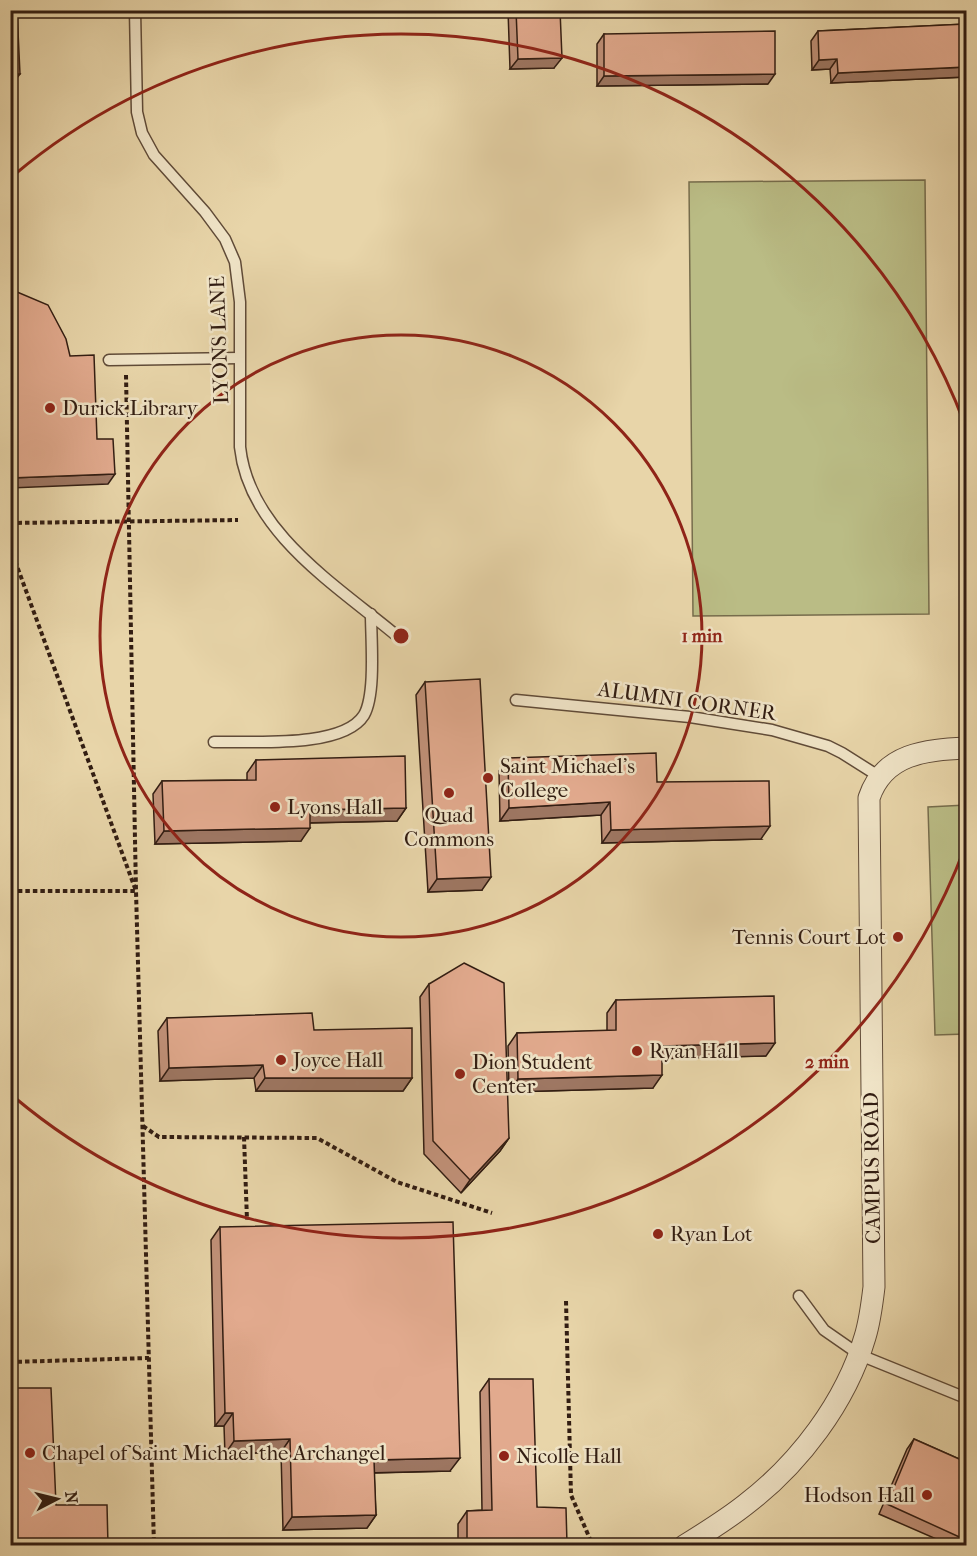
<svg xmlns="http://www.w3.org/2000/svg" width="977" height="1556" viewBox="0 0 977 1556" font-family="'IM FELL French Canon',serif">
<rect width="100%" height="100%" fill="#e8d5a9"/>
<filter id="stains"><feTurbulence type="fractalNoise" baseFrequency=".00333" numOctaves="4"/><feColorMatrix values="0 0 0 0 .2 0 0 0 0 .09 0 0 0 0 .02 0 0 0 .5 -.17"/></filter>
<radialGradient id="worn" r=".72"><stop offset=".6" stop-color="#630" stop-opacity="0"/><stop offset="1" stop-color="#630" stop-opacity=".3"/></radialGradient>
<g fill="#babc85" stroke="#766c4c" stroke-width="1.5">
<polygon points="925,180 929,614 693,616 689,182"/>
<polygon points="966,805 966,1034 935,1035 928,807"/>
</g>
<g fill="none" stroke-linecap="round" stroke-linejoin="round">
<defs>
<g id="service">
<path d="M135,10L137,112L142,133L154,155L205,212L225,239L235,262L240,302V447C249,532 336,585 397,636"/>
<polyline points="109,360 239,358"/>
<polyline points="516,700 690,717 772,730 828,746 842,753 880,777"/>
<path d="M214,742C251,741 343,749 364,715C376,694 371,639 371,614"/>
<polyline points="799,1296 824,1330 860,1355 966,1398"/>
</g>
<path id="minor" d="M684,1546C705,1533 726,1520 745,1505C799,1464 846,1402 865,1337C870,1321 872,1304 874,1287L869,798C884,753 926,750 966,748"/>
</defs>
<use href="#service" stroke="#604b38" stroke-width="13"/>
<use href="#minor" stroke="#604b38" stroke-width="23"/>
<g stroke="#321d12" stroke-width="4" stroke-dasharray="4.5 3" stroke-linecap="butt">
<polyline points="126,375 136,891 154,1546"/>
<polyline points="10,523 238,520"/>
<polyline points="10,547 136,891 10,891"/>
<polyline points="143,1126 159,1137 317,1138 397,1182 492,1213"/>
<polyline points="244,1137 247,1220"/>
<polyline points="566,1301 571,1495 593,1546"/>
<polyline points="10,1362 149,1358"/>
</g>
<use href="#service" stroke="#f0e4c7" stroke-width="10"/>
<use href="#minor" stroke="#f0e4c7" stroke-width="21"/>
</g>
<g fill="#c2927a" stroke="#321d12" stroke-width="1.5">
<polygon points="508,10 560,10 554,68 510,69"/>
<polygon points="966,24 966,77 831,83 830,69 812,70 811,41 818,31"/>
<polygon points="604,34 768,84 597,86 597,44"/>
<polygon points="425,682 482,890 428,892 416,695"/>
<polygon points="508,758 657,782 761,839 602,843 601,815 500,821 499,771"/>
<polygon points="256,760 406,808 397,821 310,823 301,841 155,844 153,794 162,781 247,780 247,773"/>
<polygon points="429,984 509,1138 500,1151 461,1193 424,1154 420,997"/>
<polygon points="616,1000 766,1056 662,1058 653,1088 509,1092 508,1046 517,1033 607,1031 607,1013"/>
<polygon points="167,1018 314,1030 412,1078 403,1091 256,1091 254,1078 160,1081 158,1031"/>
<polygon points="220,1227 450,1471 374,1473 376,1515 367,1528 283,1530 281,1452 225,1454 224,1426 215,1426 211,1240"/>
<polygon points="489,1379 537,1507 566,1545 458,1545 458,1524 467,1511 482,1510 480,1392"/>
<polygon points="914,1439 966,1462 966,1542 964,1545 950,1545 879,1514 907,1449"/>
</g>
<g fill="#9e7763" stroke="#321d12" stroke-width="1.5">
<polygon points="562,58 554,68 510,69 518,59"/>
<polygon points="837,59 830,69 812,70 819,60"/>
<polygon points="966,67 966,77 831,83 838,73"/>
<polygon points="10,74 20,74 10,87"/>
<polygon points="775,74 768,84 597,86 604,76"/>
<polygon points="115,474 108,484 10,488 10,478"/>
<polygon points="610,802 601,815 500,821 509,808"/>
<polygon points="406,808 397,821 301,823 310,810"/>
<polygon points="770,826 761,839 602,843 611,830"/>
<polygon points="310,828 301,841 155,844 164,831"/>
<polygon points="491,877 482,890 428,892 437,879"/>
<polygon points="775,1043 766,1056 653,1059 662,1046"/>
<polygon points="263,1065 254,1078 160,1081 169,1068"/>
<polygon points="662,1075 653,1088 509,1092 518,1079"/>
<polygon points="265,1078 412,1078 403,1091 256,1091"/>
<polygon points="509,1138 500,1151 461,1193 470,1180"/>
<polygon points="225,1413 233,1413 224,1426 215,1426"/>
<polygon points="290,1439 281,1452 225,1454 234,1441"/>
<polygon points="460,1458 450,1471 365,1473 374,1460"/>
<polygon points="376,1515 367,1528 283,1530 292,1517"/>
<polygon points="567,1544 566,1545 484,1545"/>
</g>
<g fill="#e2aa8e" stroke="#321d12" stroke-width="1.5">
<polygon points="10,10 17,10 20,74 10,74"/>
<polygon points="516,10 560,10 562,58 518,59"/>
<polygon points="966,24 966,67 838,73 837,59 819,60 818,31"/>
<polygon points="775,31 775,74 604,76 604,34"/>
<polygon points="10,289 48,305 66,339 70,356 94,355 97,439 113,439 115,474 10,478"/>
<polygon points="480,679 491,877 437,879 425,682"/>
<polygon points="656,753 657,782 769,781 770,826 611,830 610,802 509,808 508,758"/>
<polygon points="405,756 406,808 310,810 310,828 164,831 162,781 256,780 256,760"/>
<polygon points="464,963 504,983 509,1138 470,1180 433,1141 429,984"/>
<polygon points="774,996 775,1043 662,1046 662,1075 518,1079 517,1033 616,1030 616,1000"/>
<polygon points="312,1013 314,1030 412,1028 412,1078 265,1078 263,1065 169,1068 167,1018"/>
<polygon points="453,1222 460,1458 374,1460 376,1515 292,1517 290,1439 234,1441 233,1413 225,1413 220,1227"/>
<polygon points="489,1379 533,1379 537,1507 566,1508 567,1544 467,1545 467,1511 492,1510"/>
<polygon points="10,1388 51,1388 56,1505 107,1505 108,1545 10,1545"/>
<polygon points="914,1439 966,1462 966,1540 887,1504"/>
</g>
<g fill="none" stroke="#8f2418" stroke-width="3">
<circle cx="401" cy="636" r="301"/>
<path d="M965 847A602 602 0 0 1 14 1097M14 175A602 602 0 0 1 965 425"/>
</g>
<g fill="#8f2418" stroke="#f0e4c7" stroke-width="2">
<circle cx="50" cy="408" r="6"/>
<circle cx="488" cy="778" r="6"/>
<circle cx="449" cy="793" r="6"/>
<circle cx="275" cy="807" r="6"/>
<circle cx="898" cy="937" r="6"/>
<circle cx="637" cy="1051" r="6"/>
<circle cx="281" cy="1060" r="6"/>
<circle cx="460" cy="1074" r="6"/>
<circle cx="658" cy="1234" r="6"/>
<circle cx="30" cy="1453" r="6"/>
<circle cx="504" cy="1456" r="6"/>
<circle cx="927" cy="1495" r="6"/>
</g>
<g text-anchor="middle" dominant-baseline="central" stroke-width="5" stroke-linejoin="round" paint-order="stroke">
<g font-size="21" fill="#321d12" stroke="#f0e4c7">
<text transform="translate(219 340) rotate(-92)">LYONS LANE</text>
<text transform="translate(687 701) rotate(8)">ALUMNI CORNER</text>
<text transform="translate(872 1168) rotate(-91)">CAMPUS ROAD</text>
</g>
<g font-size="21" fill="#321d12" stroke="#f0e4c7" text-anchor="start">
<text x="62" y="408">Durick Library</text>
<text x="500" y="766">Saint Michael's<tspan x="500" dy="24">College</tspan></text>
<text x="287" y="807">Lyons Hall</text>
<text x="449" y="815" text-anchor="middle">Quad<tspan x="449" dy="24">Commons</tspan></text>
<text x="886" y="937" text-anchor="end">Tennis Court Lot</text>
<text x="649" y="1051">Ryan Hall</text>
<text x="293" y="1060">Joyce Hall</text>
<text x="472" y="1062">Dion Student<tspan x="472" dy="24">Center</tspan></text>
<text x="670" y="1234">Ryan Lot</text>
<text x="42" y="1453">Chapel of Saint Michael the Archangel</text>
<text x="516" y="1456">Nicolle Hall</text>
<text x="915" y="1495" text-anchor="end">Hodson Hall</text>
</g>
</g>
<circle cx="401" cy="636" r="9" fill="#8f2418" stroke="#f0e4c7" stroke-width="3"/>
<g font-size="18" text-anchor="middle" font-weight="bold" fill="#8f2418" stroke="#f0e4c7" stroke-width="5" stroke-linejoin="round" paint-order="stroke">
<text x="702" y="642">1 min</text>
<text x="827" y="1068">2 min</text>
</g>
<rect width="977" height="1556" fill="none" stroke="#e8d5a9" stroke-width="36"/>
<rect x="12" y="12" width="953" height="1532" fill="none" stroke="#321d12" stroke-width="3"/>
<rect x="18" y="18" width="941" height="1520" fill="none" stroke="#321d12" stroke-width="1.5"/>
<g transform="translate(57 1499) rotate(83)" stroke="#f0e4c7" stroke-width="4.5" paint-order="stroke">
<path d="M0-4.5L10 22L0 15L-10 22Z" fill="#321d12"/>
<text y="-9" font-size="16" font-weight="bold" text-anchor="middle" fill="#321d12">N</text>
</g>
<rect width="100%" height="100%" filter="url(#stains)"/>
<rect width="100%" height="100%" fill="url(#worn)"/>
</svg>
